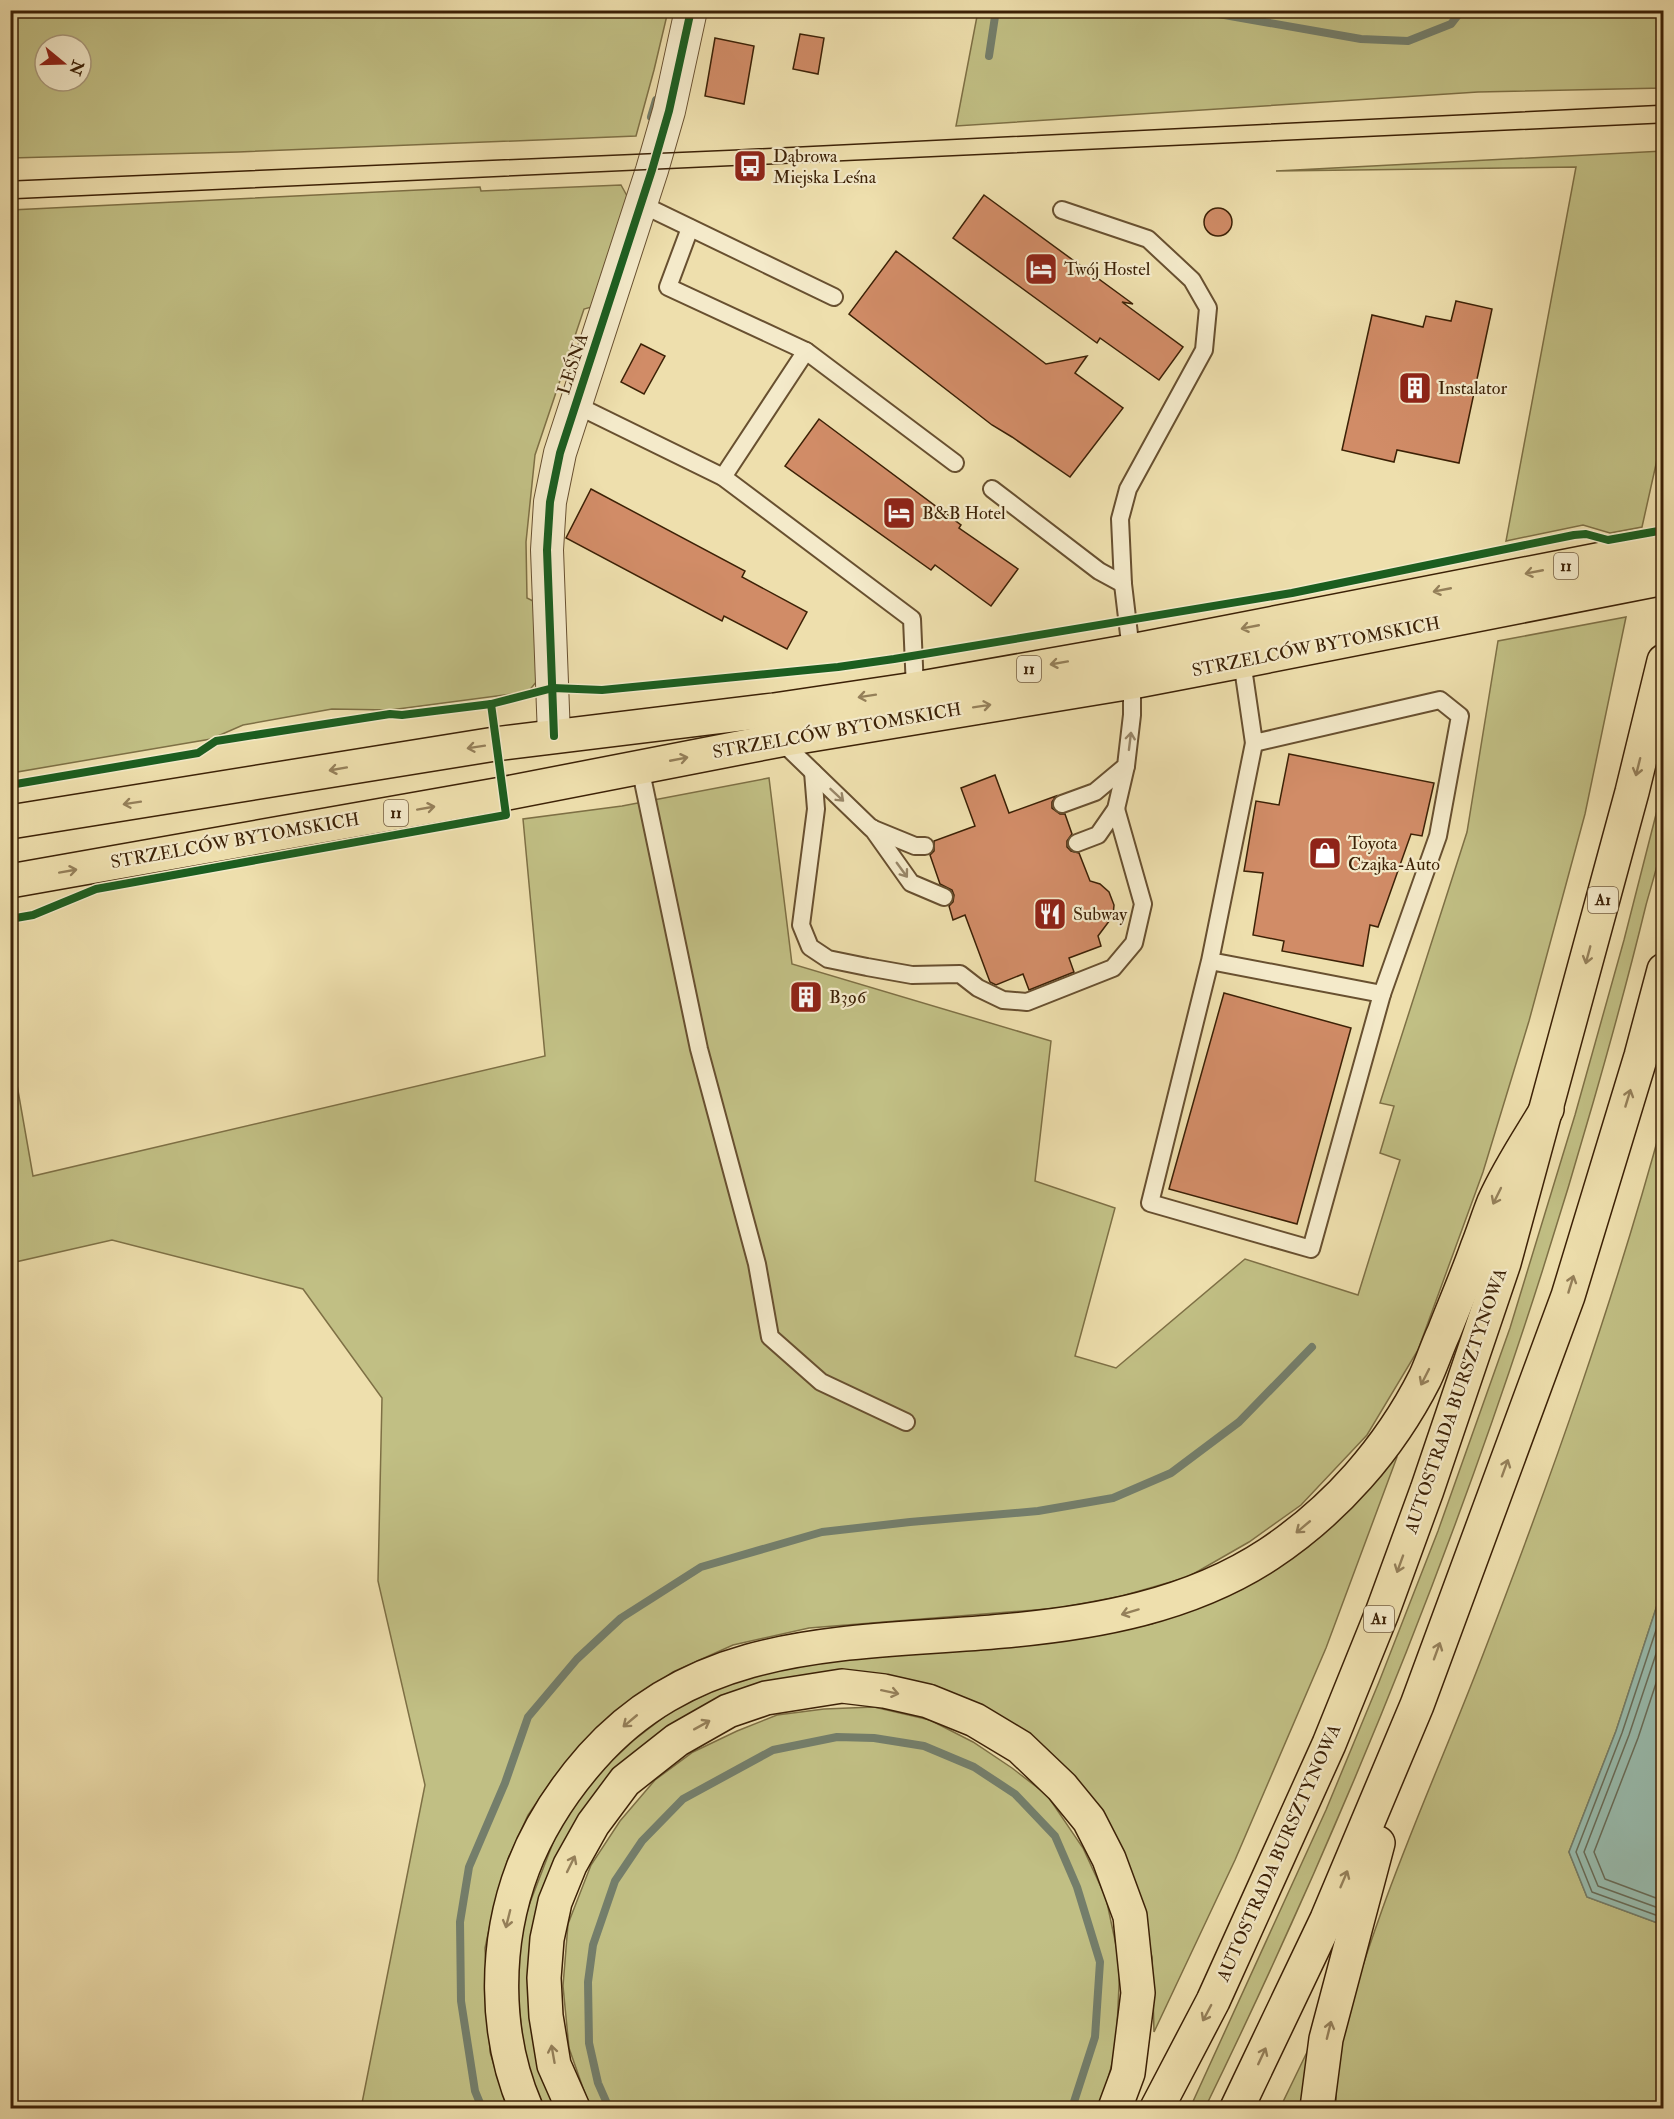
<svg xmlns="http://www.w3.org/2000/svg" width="1674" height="2119" viewBox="0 0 1674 2119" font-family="'IM FELL Double Pica',serif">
<rect width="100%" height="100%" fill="#eedfad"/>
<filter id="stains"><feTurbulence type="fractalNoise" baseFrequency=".00333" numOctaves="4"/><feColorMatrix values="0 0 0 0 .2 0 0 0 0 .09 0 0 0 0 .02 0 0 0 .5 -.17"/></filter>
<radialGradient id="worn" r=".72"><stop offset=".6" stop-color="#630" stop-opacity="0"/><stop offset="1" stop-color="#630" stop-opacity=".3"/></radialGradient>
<g fill="#c1bf84" stroke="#7e7045" stroke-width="1.5" fill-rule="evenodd">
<path d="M10,11L11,10L668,11L654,70L636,136L238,152L11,158ZM45,45H81V81H45Z"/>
<polygon points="978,11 1663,11 1663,88 1478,92 956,126"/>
<polygon points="1663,151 1663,433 1642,527 1610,533 1583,525 1506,541 1576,167 1276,171"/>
<polygon points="621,185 631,203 599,305 584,309 535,455 526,542 527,598 537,603 537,681 528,692 390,710 332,709 243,725 211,739 11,773 11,210 480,187 481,191"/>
<polygon points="1626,617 1585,814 1529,1021 1483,1172 1418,1350 1367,1435 1301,1505 1249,1542 1188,1577 1122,1596 1059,1608 809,1628 733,1645 673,1672 631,1701 596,1729 554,1777 528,1815 508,1859 493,1911 485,1948 490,2052 507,2108 361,2108 425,1785 378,1581 382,1398 303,1289 112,1240 11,1263 10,1045 33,1176 545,1056 523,819 622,806 769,778 792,964 1051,1041 1035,1181 1115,1208 1075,1356 1116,1368 1245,1259 1358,1295 1400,1160 1380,1153 1394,1106 1380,1103 1467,832 1498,641"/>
<path d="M1663,787C1664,803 1665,821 1663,837C1660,859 1652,883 1646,905C1630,971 1612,1037 1593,1103C1495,1447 1362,1786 1205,2108H1190L1326,1810L1379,1682L1438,1531L1510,1328L1575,1115L1624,940Z"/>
<path d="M1663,1120V1587L1616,1731L1569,1852L1587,1897L1663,1925V2108H1336C1336,2095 1336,2080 1338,2067C1345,2013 1364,1961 1382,1910C1413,1823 1451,1739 1484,1652C1551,1478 1614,1301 1663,1120Z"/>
<polygon points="1393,1453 1397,1457 1326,1648 1235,1860 1154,2032 1152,1957 1128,1864 1040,1746 835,1677 641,1750 534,1946 556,2108 542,2108 524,2054 517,1985 520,1943 526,1913 556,1835 570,1810 592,1779 634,1740 673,1710 723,1686 781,1668 835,1659 1059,1641 1152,1624 1222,1594"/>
<polygon points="874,1707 930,1720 973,1742 1012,1768 1047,1795 1083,1848 1106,1898 1120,1964 1116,2049 1100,2108 590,2108 569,2048 563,1986 568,1924 591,1865 620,1821 655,1780 693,1752 737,1731 777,1715 824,1709"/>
<polygon points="1309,2048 1304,2108 1280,2108"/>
</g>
<polygon fill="#99bcae" stroke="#747e6b" stroke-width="1.5" points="1663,1587 1663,1925 1587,1897 1569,1852 1616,1731"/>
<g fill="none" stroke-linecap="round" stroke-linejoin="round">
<g stroke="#6a6e5a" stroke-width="1.5">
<polyline points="1664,1606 1622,1733 1576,1852 1592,1892 1664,1918"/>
<polyline points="1664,1630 1629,1735 1584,1852 1598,1886 1664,1910"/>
<polyline points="1664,1659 1638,1738 1594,1852 1605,1879 1664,1901"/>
</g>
<g stroke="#747e6b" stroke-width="8">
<polyline points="1196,10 1361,39 1408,41 1451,24 1462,10"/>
<polyline points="989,56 996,10"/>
<polyline points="651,117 656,100"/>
<polyline points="482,2108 475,2091 461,2001 460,1922 469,1867 505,1783 528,1717 577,1659 621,1618 701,1567 822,1532 910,1522 1038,1511 1113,1498 1171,1473 1239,1422 1312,1347"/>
<polyline points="609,2108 598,2083 589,2043 588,1982 593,1945 615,1881 642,1841 683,1799 773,1750 837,1737 874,1738 924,1746 974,1767 1015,1794 1055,1836 1077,1887 1100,1962 1095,2037 1072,2108"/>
</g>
</g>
<g fill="#d18c67" stroke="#3c2106" stroke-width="1.5">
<polygon points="800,34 824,38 818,74 793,69"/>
<polygon points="715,38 754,46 744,104 705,96"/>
<polygon points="984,195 1133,304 1122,302 1183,347 1159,380 1100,338 1097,343 953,238"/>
<circle cx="1218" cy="222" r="14"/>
<polygon points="896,251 1046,364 1087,356 1075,373 1123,408 1070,477 1012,437 992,425 849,314"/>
<polygon points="1456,301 1492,309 1459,463 1397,450 1394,462 1342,450 1372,315 1423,327 1426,316 1451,321"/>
<polygon points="641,344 665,356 644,394 621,382"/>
<polygon points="819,419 961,525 959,528 1018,569 991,606 935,565 931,570 785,466"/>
<polygon points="591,489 745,571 742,577 807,612 787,649 724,616 722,621 566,538"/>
<polygon points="1289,754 1434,783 1422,836 1411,834 1378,927 1370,925 1363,966 1282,951 1284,941 1253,935 1263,873 1244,871 1256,801 1279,805"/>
<polygon points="995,775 1009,813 1056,796 1052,802 1052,808 1060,814 1065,814 1072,834 1067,841 1067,847 1071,851 1079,853 1090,881 1100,884 1109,892 1114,905 1113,916 1098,936 1101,946 1069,958 1074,972 1029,990 1023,974 996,985 990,982 965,915 953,920 949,906 953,902 954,895 952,890 940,884 930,855 934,851 934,841 975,826 961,788"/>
<polygon points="1224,993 1351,1028 1297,1224 1169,1189"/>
</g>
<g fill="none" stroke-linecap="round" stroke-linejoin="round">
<defs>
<g id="service">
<polyline points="641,204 834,297"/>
<polyline points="1062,210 1148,239 1192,280 1208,308 1204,350 1128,489 1120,519 1123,584 1131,651"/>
<polyline points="690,228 668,287 806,351"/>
<polyline points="576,405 723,477 912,619 915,689"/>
<polyline points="723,477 806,351 955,463"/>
<polyline points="992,489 1099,571 1123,584"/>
<polyline points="1242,661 1254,743 1440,700 1460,716 1438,836 1382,994"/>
<polyline points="780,740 871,828 915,846 925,846"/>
<polyline points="640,767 699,1049 757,1264 770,1337 821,1382 906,1422"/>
<polyline points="813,772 816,809 801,925 810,947 828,959 867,967 912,975 960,974 978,988 1003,1000 1027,1002 1113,968 1134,943 1143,904 1116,809"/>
<polyline points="1062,804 1095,792 1126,766 1132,715 1132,682"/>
<polyline points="872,828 911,883 944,897"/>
<polyline points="1077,843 1098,835 1116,809 1126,766"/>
<polyline points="1210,961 1150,1203 1311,1249 1382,994 1210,961 1254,743"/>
</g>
<polyline id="minor" points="554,736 547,550 550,502 560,453 652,170 669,111 691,10"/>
<g id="primary">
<polyline points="10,822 495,744 774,710 915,689 1131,651 1664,547"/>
<polyline points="10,881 502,794 780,740 1132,682 1242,661 1664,578"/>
</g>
<g id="motorway">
<path d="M526,2108C494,2034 494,1944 523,1868C539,1826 562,1791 592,1757C701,1634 853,1645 1003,1631C1095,1623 1190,1606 1269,1554C1335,1510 1389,1449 1425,1378C1432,1363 1437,1347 1444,1332C1455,1304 1467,1276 1477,1248C1483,1233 1488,1217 1494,1202C1508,1170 1529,1139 1547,1109"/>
<polyline points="573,2108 554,2065 546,2016 544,1978 547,1939 555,1902 570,1865 593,1824 625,1781 677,1740 728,1711 766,1698 842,1686 884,1691 928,1701 975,1720 1020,1747 1062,1787 1089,1820 1109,1859 1130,1916 1138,1993 1128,2073 1115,2108"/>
<polyline points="1157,2108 1213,2001 1329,1744 1382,1613 1427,1490 1504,1263 1632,792 1664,661"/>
<polyline points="1237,2108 1327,1919 1417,1705 1568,1296 1641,1056 1664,970"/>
<polyline points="1317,2108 1326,2039 1378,1843"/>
</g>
</defs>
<use href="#service" stroke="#685030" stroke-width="20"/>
<use href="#minor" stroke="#685030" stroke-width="34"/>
<use href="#primary" stroke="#3c2106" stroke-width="36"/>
<use href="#motorway" stroke="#3c2106" stroke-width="36"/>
<use href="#service" stroke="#f4eaca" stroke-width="16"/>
<use href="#minor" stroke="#f4eaca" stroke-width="32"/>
<use href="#primary" stroke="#eedfad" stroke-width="33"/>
<use href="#motorway" stroke="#eedfad" stroke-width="33"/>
<g stroke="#3c2106" stroke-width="1.5">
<polyline points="10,181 735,150 1664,105"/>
<polyline points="10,199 1664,123"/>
</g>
<defs>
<g id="cycleway">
<polyline points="554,736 547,550 550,502 560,453 652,170 669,111 691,10"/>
<polyline points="10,785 198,753 216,741 390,714 402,715 491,704 553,688 602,690 838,667 894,659 1292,593 1574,535 1586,534 1608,540 1664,530"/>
<polyline points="10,919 33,915 96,889 506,815 491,704"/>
</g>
</defs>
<use href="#cycleway" stroke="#f4eaca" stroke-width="11"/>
<use href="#cycleway" stroke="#1b5e20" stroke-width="8"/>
</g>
<defs><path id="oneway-shaft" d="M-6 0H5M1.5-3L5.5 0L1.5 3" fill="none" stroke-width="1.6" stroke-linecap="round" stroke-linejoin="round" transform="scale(1.5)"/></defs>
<g stroke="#95805a">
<use href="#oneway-shaft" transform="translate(1534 572) rotate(169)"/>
<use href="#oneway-shaft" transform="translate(1442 590) rotate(169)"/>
<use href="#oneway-shaft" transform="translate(1250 627) rotate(169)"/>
<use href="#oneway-shaft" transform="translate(1059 663) rotate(170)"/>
<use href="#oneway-shaft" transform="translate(867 696) rotate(171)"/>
<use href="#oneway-shaft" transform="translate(982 706) rotate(-9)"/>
<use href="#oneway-shaft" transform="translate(476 747) rotate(171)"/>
<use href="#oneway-shaft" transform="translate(679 759) rotate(-11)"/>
<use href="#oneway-shaft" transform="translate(1638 767) rotate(104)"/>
<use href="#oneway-shaft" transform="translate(338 769) rotate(170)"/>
<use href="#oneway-shaft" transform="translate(132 803) rotate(171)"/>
<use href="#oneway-shaft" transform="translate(426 808) rotate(-10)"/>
<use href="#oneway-shaft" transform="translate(68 871) rotate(-10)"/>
<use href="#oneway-shaft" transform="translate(1588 955) rotate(105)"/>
<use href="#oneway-shaft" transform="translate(1628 1098) rotate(-73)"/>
<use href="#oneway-shaft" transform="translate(1497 1196) rotate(116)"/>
<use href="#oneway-shaft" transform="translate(1571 1284) rotate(-73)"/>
<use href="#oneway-shaft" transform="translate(1425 1377) rotate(117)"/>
<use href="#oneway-shaft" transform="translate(1505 1468) rotate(-70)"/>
<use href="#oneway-shaft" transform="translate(1303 1527) rotate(140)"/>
<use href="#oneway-shaft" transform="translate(1400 1564) rotate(110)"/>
<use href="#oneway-shaft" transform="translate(1130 1612) rotate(163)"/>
<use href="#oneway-shaft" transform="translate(1437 1651) rotate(-70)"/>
<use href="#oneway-shaft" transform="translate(890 1692) rotate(12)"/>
<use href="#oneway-shaft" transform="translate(630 1721) rotate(140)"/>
<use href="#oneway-shaft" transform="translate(702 1725) rotate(-29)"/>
<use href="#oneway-shaft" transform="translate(571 1864) rotate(-64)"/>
<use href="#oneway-shaft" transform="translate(1344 1879) rotate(-67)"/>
<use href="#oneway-shaft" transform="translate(508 1919) rotate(104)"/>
<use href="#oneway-shaft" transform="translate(1207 2013) rotate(118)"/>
<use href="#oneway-shaft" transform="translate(1329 2030) rotate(-76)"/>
<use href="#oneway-shaft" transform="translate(553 2054) rotate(-100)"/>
<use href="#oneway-shaft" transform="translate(1262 2056) rotate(-65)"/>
</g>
<g stroke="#988668">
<use href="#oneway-shaft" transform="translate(1130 741) rotate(-83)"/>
<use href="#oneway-shaft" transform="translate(837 795) rotate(43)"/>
<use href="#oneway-shaft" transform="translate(902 870) rotate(54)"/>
</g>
<defs>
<symbol id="bus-square" viewBox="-11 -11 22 22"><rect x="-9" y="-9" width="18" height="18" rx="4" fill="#8f2418" stroke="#f4eaca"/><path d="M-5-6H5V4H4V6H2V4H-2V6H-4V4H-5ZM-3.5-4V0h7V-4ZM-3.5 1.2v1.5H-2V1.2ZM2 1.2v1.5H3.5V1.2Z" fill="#fff"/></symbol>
<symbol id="hotel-square" viewBox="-11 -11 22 22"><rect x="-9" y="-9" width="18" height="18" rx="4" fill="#8f2418" stroke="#f4eaca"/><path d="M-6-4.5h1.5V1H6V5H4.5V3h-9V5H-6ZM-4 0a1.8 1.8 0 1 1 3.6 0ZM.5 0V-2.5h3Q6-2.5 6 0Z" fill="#fff"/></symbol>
<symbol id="building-square" viewBox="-11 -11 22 22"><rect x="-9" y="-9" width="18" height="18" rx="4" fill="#8f2418" stroke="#f4eaca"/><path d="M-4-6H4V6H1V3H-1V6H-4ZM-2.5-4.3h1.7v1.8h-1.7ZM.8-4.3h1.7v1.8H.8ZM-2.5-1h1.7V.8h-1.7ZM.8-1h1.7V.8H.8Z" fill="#fff"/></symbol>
<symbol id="shop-square" viewBox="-11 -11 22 22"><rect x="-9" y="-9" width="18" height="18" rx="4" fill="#8f2418" stroke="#f4eaca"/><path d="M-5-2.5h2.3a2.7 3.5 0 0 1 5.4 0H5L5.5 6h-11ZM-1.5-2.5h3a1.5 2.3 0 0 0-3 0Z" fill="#fff"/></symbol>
<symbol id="restaurant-square" viewBox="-11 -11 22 22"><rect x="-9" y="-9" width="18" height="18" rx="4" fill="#8f2418" stroke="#f4eaca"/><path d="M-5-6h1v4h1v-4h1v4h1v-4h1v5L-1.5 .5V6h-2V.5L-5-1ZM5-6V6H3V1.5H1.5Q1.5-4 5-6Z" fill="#fff"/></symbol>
</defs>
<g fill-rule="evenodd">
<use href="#bus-square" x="731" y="147" width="38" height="38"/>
<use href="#hotel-square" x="1022" y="250" width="38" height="38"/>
<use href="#building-square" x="1396" y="369" width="38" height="38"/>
<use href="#hotel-square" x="880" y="494" width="38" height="38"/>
<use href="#shop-square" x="1306" y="834" width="38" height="38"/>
<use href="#restaurant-square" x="1031" y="895" width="38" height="38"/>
<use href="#building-square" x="787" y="978" width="38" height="38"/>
</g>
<g text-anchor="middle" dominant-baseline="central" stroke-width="4.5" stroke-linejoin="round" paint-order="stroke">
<g fill="#f4eaca" stroke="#735d41" stroke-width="1.5">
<rect x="1554" y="553" width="24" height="26" rx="4.5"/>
<rect x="1017" y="656" width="24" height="26" rx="4.5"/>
<rect x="384" y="800" width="24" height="26" rx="4.5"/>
<rect x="1588" y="887" width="30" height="26" rx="4.5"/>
<rect x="1364" y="1606" width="30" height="26" rx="4.5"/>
</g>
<g font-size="16" font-weight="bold" fill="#3c2106">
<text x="1566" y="566">11</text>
<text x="1029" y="669">11</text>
<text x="396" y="813">11</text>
<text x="1603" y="900">A1</text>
<text x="1379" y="1619">A1</text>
</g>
<g font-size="18" fill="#3c2106" stroke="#f4eaca" text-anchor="start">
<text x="773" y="156">Dąbrowa<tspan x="773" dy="21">Miejska Leśna</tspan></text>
<text x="1064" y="269">Twój Hostel</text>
<text x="1438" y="388">Instalator</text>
<text x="922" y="513">B&amp;B Hotel</text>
<text x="1348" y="843">Toyota<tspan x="1348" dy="21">Czajka-Auto</tspan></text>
<text x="1073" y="914">Subway</text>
<text x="829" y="997">B396</text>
</g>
<g font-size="18" fill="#3c2106" stroke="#f4eaca">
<text transform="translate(573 364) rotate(-72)">LEŚNA</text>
<text transform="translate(1316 647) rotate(-11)">STRZELCÓW BYTOMSKICH</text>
<text transform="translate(837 731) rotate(-10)">STRZELCÓW BYTOMSKICH</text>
<text transform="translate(235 841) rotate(-10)">STRZELCÓW BYTOMSKICH</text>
<text transform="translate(1456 1401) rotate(-71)">AUTOSTRADA BURSZTYNOWA</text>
<text transform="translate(1279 1853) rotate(-66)">AUTOSTRADA BURSZTYNOWA</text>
</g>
</g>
<rect width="1674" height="2119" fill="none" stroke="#eedfad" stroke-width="36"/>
<rect x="12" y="12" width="1650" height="2095" fill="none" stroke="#3c2106" stroke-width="3"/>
<rect x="18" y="18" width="1638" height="2083" fill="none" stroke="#3c2106" stroke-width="1.5"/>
<g transform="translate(63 63) rotate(109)"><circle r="28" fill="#f4eaca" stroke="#aa9a7c" stroke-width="1.5"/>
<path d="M0-4.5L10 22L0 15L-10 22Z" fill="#8f2418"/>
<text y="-9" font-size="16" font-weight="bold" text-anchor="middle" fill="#3c2106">N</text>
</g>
<rect width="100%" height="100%" filter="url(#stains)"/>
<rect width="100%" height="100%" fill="url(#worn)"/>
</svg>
